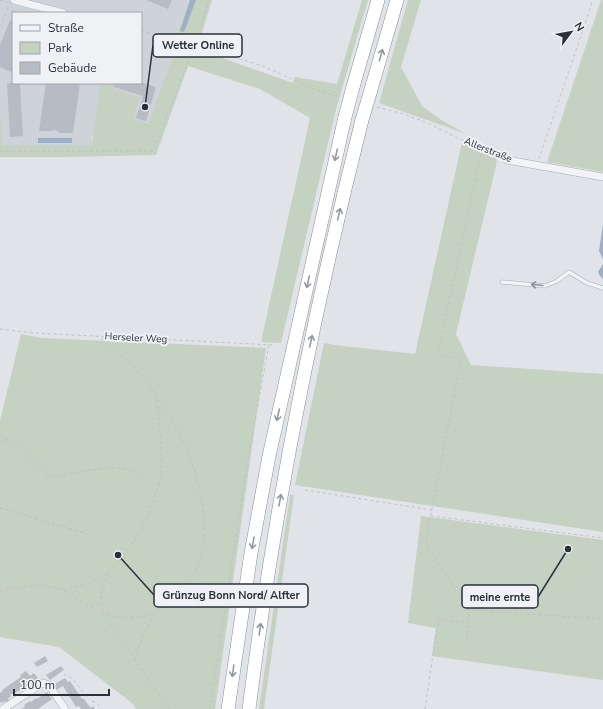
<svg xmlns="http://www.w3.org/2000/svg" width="603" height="709" viewBox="0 0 603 709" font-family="'Nunito Sans',sans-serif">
<rect width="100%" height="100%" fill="#e0e3e8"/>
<path fill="#ced2d9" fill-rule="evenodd" d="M0,0H190L176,35L177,46L144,136H92V145H3L0,114ZM13,13H141V83H13Z"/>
<g fill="#c5d1c1">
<polygon points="190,0 212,0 197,49 293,83 295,77 337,84 362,0 368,0 336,109 281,343 261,342 310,118 260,89 188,66 156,155 64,157 0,157 0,114 3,145 92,145 100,83 115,83 114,89 140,98 133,118 148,124 177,46 176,36"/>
<polygon points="408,0 421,0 401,67 422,106 440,119 464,133 379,103"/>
<polygon points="601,0 603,0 603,172 547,162"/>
<polygon points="462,142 497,158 496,166 456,334 471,365 603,374 603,532 295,485 324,343 334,345 415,354"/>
<polygon points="21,334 42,338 266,348 215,709 136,709 132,703 59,647 0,637 0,421"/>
<polygon points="290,495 294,495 264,709 259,709"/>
<polygon points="421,516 603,540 603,680 432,656 436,628 408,623"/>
</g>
<g fill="#9db0c5">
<polygon points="190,0 196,0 184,32 180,31"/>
<rect x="38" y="138" width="34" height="5"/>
<polygon points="603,224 603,279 600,276 598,272 603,264 603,259 599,251"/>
</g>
<g fill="#b7bcc4">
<polygon points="146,0 172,0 168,9"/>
<polygon points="10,20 13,21 13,73 0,67 0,45"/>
<polygon points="141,82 156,87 146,121 136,118 143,96 114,87 115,83"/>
<polygon points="7,83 20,83 23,136 10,137"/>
<polygon points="46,83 80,83 73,133 59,133 59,131 53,130 53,131 39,131"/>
<polygon points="45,656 48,661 37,667 34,663"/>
<polygon points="61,666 64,670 50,680 46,675"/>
<polygon points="26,671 30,676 34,673 39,680 34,683 33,682 23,688 23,687 20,689 21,690 10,695 11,696 8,699 9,700 6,702 5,701 2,703 0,702 0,693 3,691 2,690 21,677 20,675"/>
<polygon points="65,678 68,682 70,681 82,699 83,698 91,708 93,706 95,709 81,709 79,706 76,707 63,686 56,690 53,685"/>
<polygon points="47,692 52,699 38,709 21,709 25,707 24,705 30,701 31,702 36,698 37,699"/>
</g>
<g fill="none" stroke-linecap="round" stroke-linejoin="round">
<defs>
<polyline id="service" points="502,282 545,286 557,281 569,272 587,283 603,288"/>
<g id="minor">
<polyline points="14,0 63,13"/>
<polyline points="507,160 603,177"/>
<polyline points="3,709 43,683 49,685 65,709"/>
</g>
<g id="motorway">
<polyline points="353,87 378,0"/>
<polyline points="370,93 397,0"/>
<polyline points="228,709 251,553 269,456 345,117"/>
<path d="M249,709C274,510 313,314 362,120"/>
</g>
</defs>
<use href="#service" stroke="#a6aab1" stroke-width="4.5"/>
<use href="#minor" stroke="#a6aab1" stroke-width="8"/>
<use href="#motorway" stroke="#88909d" stroke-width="14"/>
<g stroke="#bec1c6" stroke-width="1" stroke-dasharray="3 3" stroke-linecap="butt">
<polyline points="0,0 7,2"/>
<polyline points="0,27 9,5"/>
<polyline points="141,31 195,45 263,66 316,90 339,97"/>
<polyline points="377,107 404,114 428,123 466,142 502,158"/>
<polyline points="482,149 438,353 440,356 460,358 461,361 426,539 427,546 469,610 603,619"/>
<polyline points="0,151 153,151 195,45 209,0"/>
<polyline points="539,159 593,0"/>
<polyline points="0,329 34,333 273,345"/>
<path d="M0,442L5,439C24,443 37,473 54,476C60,477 66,474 72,473C86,471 116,465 128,470C133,471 136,476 141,478"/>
<polyline points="305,490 432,510"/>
<polyline points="0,508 88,534"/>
<polyline points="431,516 603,538"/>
<polyline points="107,573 106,580 101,596 103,614 169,709"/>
<path d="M63,590C79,586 95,583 108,572C131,551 147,522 156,492C158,486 161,480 161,474C163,448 159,422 156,396"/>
<path d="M0,591C20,587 44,582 63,590C69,592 75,598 81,601C101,614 117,620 141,617C160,614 181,596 191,580C217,538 199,470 177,429C167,411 155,393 142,376C129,361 114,350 100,337"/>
<polyline points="467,640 469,611"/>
<polyline points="135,660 137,649 154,614"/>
<polyline points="64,674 73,679 85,695 88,697"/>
<polyline points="92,701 97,703 101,709"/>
<polyline points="210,709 246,471 269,344"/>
<polyline points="425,709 438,620 468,622"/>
</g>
<use href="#service" stroke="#f2f3f6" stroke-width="3.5"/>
<use href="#minor" stroke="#f2f3f6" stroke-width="7"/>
<use href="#motorway" stroke="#fff" stroke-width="13"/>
<defs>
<g id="motorway-bridge">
<polyline points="345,117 353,87"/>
<polyline points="362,120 370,93"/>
</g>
</defs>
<use href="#motorway-bridge" stroke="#88909d" stroke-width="14" stroke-linecap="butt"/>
<use href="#motorway-bridge" stroke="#fff" stroke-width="13"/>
</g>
<defs><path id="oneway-shaft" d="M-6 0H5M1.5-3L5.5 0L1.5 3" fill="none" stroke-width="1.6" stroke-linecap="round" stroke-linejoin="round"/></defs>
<g stroke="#94989e">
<use href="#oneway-shaft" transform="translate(381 55) rotate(-74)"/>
<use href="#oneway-shaft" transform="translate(336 155) rotate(103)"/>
<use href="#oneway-shaft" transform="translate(339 214) rotate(-77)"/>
<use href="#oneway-shaft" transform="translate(308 282) rotate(103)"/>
<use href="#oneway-shaft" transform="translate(311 341) rotate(-77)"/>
<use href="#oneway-shaft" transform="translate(278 415) rotate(103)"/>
<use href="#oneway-shaft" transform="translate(280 500) rotate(-80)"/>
<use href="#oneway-shaft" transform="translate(253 543) rotate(100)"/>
<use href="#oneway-shaft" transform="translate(260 629) rotate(-82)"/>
<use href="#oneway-shaft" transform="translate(233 671) rotate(98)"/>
</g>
<use stroke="#8e929a" href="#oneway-shaft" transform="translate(537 285) rotate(-175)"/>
<g text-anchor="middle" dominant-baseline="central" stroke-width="4" stroke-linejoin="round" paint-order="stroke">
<g font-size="10" fill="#2a313d" stroke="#eff1f5">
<text transform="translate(488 150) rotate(22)">Allerstraße</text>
<text transform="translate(136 338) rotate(3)">Herseler Weg</text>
</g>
</g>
<path fill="none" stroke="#2a313d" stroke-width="1.5" d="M145 107L153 45M118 555L154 595M568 549L538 597"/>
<g fill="#2a313d" stroke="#eff1f5" stroke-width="1.5">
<circle cx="145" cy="107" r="4"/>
<circle cx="118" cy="555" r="4"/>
<circle cx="568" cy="549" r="4"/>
</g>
<g fill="#eff1f5" stroke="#2a313d" stroke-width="1.5">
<rect x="153" y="34" width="89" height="23" rx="4"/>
<rect x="154" y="584" width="154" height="23" rx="4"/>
<rect x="462" y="585" width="76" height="23" rx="4"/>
</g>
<g font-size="11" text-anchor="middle" font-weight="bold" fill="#2a313d">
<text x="198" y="49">Wetter Online</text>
<text x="231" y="599">Grünzug Bonn Nord/ Alfter</text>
<text x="500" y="601">meine ernte</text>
</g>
<rect x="12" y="12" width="130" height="72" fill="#eff1f5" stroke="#a0a4ab"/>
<rect x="20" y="25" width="20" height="6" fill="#f2f3f6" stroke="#a0a4ab"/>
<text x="48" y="32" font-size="12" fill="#2a313d">Straße</text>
<rect x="20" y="42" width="20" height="12" fill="#c5d1c1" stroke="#a0a4ab"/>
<text x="48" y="52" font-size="12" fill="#2a313d">Park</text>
<rect x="20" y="62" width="20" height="12" fill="#b7bcc4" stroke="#a0a4ab"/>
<text x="48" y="72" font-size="12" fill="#2a313d">Gebäude</text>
<g transform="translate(571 32) rotate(58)" stroke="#eff1f5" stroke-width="3" paint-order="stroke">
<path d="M0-3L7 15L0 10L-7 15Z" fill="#2a313d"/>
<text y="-6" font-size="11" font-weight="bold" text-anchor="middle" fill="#2a313d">N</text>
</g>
<path d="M14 689v6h95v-6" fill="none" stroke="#2a313d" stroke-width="2"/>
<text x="20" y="689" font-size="12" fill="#2a313d" stroke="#eff1f5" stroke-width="3" paint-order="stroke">100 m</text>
</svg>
